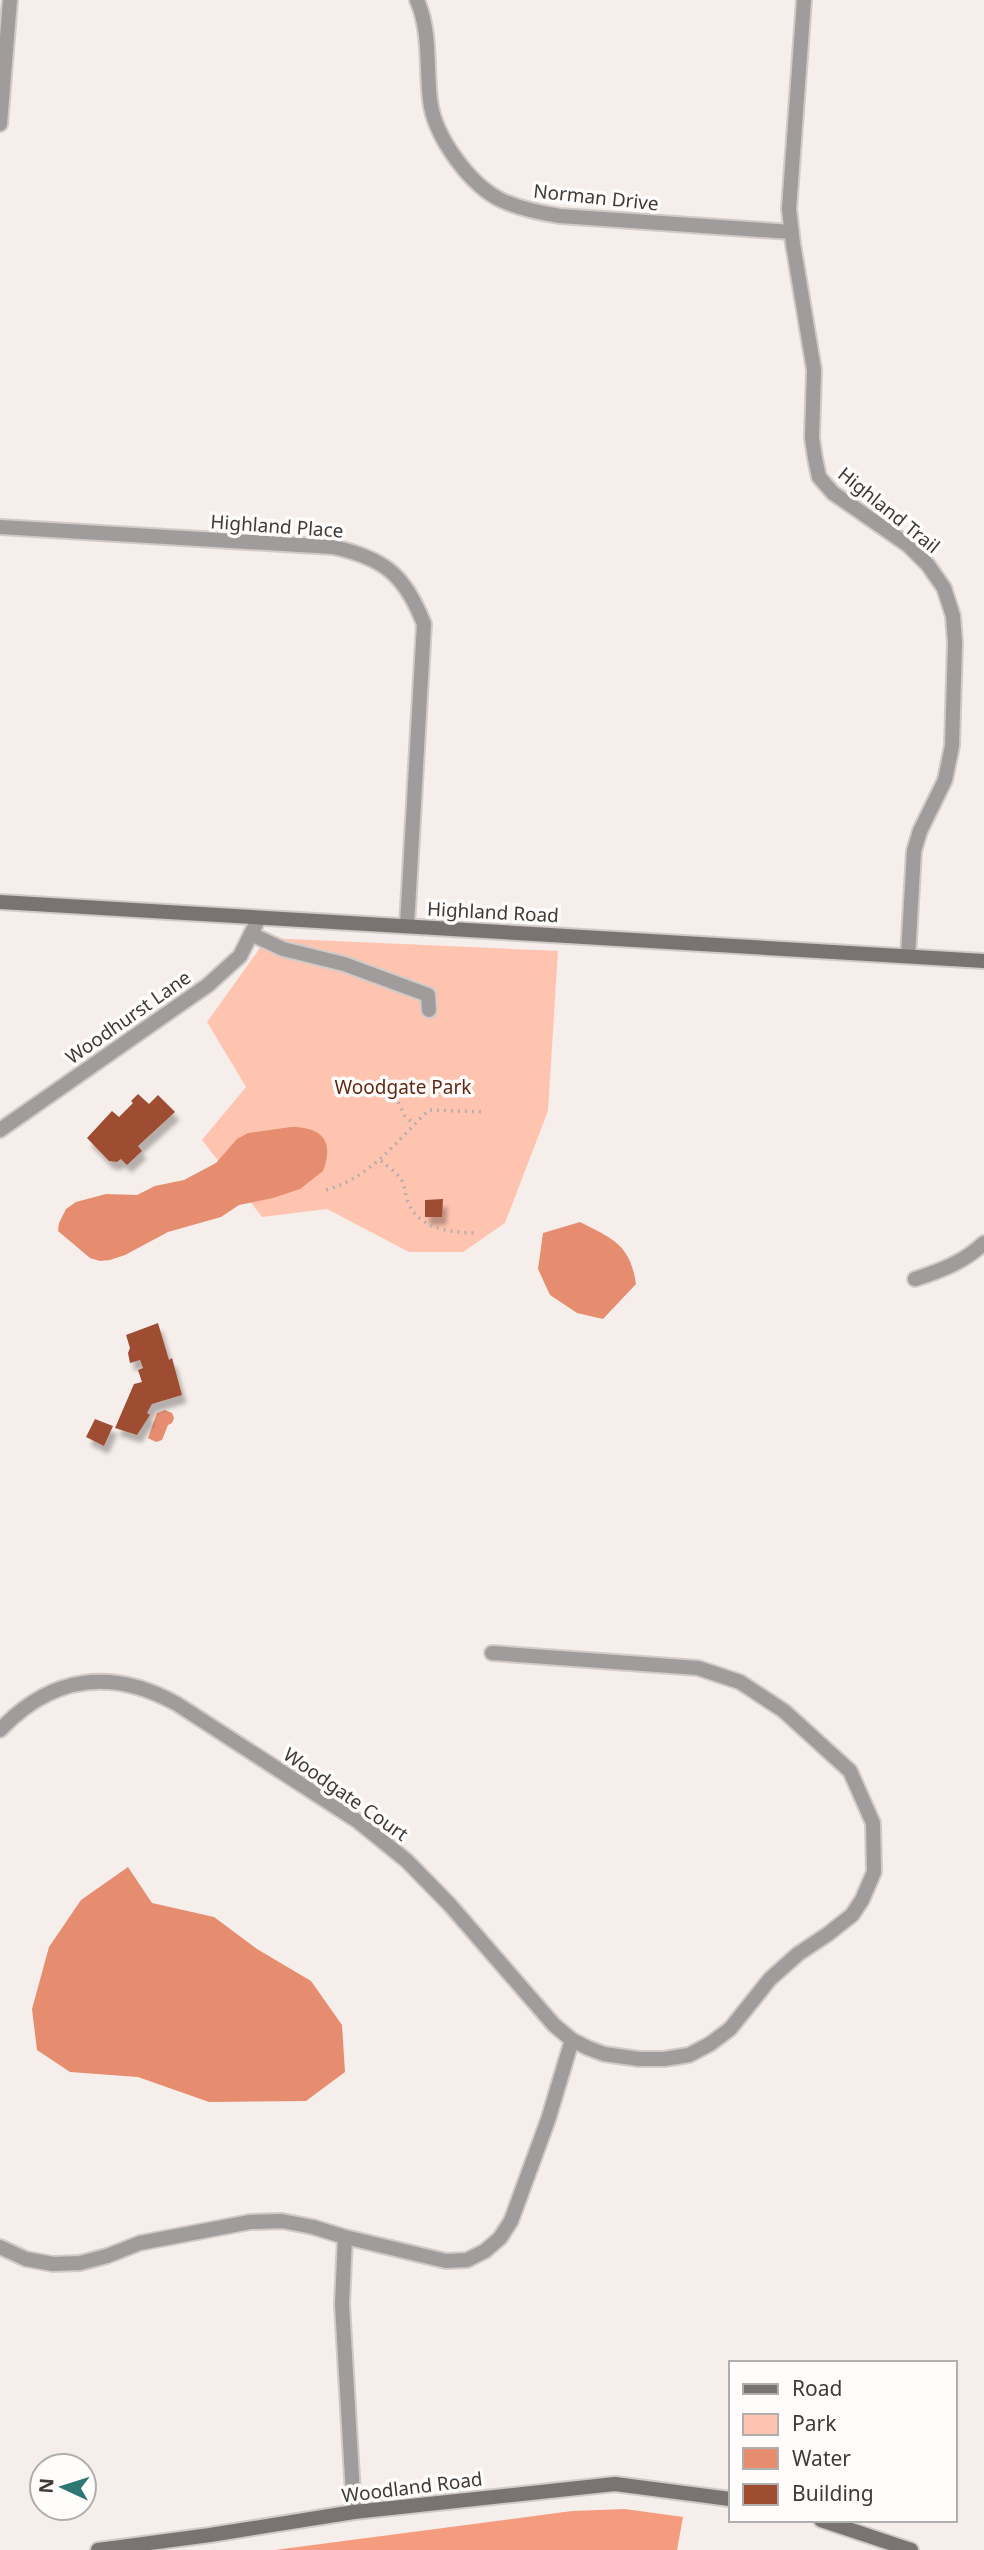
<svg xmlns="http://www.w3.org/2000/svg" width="984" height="2550" viewBox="0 0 984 2550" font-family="'Noto Sans',sans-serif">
<defs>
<filter id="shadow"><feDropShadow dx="4.5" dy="8" stdDeviation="2" flood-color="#0004"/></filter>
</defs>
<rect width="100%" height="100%" fill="#f6eeeb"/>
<polygon fill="#ffc4b0" points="267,938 558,951 548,1111 505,1223 463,1252 409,1252 327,1209 262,1217 202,1140 246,1087 207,1022"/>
<polygon fill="#f69c7e" points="625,2509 683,2517 677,2550 275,2550 572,2511"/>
<g fill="#e68d6f">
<path d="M291,1127C321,1127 335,1140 323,1171L300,1189L273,1198L239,1205L221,1217L168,1232L125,1255L110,1260L100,1261L90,1258L58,1231L59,1223L66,1209L76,1202L106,1194L137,1195L155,1186L184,1180L216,1163L237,1139L248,1133Z"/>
<path d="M580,1222C613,1239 630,1244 636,1284L603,1319L577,1313L550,1295L538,1269L543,1233Z"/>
<polygon points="165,1410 172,1413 174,1418 172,1423 168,1425 162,1440 156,1442 148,1438 157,1413"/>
<polygon points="128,1867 152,1903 214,1917 257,1949 311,1981 342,2025 345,2072 306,2101 209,2102 138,2077 70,2072 37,2050 32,2009 49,1947 81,1900"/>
</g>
<g fill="#9e4d30" filter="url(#shadow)">
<polygon points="138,1094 149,1104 158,1095 175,1112 138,1146 142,1151 127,1165 121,1159 117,1162 109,1161 87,1138 112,1111 119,1117 133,1103 131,1101"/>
<polygon points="443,1199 442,1217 425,1217 425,1200"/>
<polygon points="158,1323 169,1360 172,1358 182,1395 152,1404 147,1413 150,1415 137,1435 115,1428 134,1384 142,1382 138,1370 143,1368 140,1360 130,1363 128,1353 130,1348 126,1335"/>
<polygon points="95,1419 113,1426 104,1446 86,1437"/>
</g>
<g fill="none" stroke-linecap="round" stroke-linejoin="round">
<defs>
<g id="street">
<path d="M417,0C431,33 426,66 430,100C434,136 470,186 503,201C521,209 540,213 560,216L791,232"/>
<polyline points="804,0 789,209 793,244 814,370 812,438 815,458 819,477 833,493 908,545 928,565 944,588 953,616 955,643 952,746 945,780 920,831 914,851 908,956"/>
<polyline points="0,124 10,0"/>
<path d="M0,527L333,547C384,558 405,575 424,624L407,926"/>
<polyline points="251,934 283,949 344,964 428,995 429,1010"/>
<polyline points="0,1130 208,985 240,956 259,918"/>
<path d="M915,1279C940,1271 964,1262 984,1243"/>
<path d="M0,1730C52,1675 112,1668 177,1704L359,1822L407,1861L450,1905L554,2025L572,2040L588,2048L604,2054L639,2059H664L689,2055L710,2044L730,2029L770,1979L798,1954L828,1934L852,1915L862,1900L874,1872L873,1823L850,1771L784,1711L740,1682L698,1668L492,1653"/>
<polyline points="345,2237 342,2304 354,2512"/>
<polyline points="0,2247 26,2259 53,2264 80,2263 107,2256 140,2243 250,2222 282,2221 313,2227 345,2237 446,2261 467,2260 485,2251 500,2238 511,2221 548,2120 572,2040"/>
</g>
<g id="secondary">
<polyline points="0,902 984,961"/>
<polyline points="821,2520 911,2550"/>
<polyline points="98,2550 210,2535 354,2512 615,2484 730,2499"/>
</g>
</defs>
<use href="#street" stroke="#d1cac7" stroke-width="18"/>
<use href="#secondary" stroke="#d1cac7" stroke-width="18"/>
<g stroke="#b5aeac" stroke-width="3.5" stroke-dasharray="2 5" stroke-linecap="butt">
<polyline points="395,1096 405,1116 414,1124"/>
<path d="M381,1161C387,1166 396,1172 401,1179C405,1186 405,1193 407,1200C419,1230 449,1232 476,1233"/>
<path d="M326,1190C372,1177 396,1141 429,1110L485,1112"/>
</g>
<use href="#street" stroke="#a09c9b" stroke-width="14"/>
<use href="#secondary" stroke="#797472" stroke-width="14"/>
</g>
<g text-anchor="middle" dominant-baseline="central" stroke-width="7" stroke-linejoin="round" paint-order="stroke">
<g font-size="19" fill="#3e3a39" stroke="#fefdfc">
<text transform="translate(596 197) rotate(6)">Norman Drive</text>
<text transform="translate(889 510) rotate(39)">Highland Trail</text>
<text transform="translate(277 526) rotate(4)">Highland Place</text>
<text transform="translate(493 912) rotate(3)">Highland Road</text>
<text transform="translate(128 1017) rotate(-35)">Woodhurst Lane</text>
<text transform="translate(346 1794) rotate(35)">Woodgate Court</text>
<text transform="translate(412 2487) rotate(-7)">Woodland Road</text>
</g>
<g font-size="19" fill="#602814" stroke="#fefdfc">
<text x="403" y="1087">Woodgate Park</text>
</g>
</g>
<rect x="729" y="2361" width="228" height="161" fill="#fefdfc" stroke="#b1afae" stroke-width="2"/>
<rect x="743" y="2384" width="35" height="10" fill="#797472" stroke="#b1afae" stroke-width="2"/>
<text x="792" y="2396" font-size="21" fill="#3e3a39">Road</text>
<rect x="743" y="2414" width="35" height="21" fill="#ffc4b0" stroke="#b1afae" stroke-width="2"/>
<text x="792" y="2431" font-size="21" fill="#3e3a39">Park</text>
<rect x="743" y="2448" width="35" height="21" fill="#e68d6f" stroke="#b1afae" stroke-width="2"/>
<text x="792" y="2466" font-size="21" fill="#3e3a39">Water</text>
<rect x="743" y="2484" width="35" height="21" fill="#9e4d30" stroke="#b1afae" stroke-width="2"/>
<text x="792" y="2501" font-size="21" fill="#3e3a39">Building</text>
<g transform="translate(63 2487) rotate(274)"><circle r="33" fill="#fefdfc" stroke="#b1afae" stroke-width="2"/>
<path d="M0-5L12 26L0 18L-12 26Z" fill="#2e7772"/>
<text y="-10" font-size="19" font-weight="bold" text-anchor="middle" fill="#3e3a39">N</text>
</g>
</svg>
